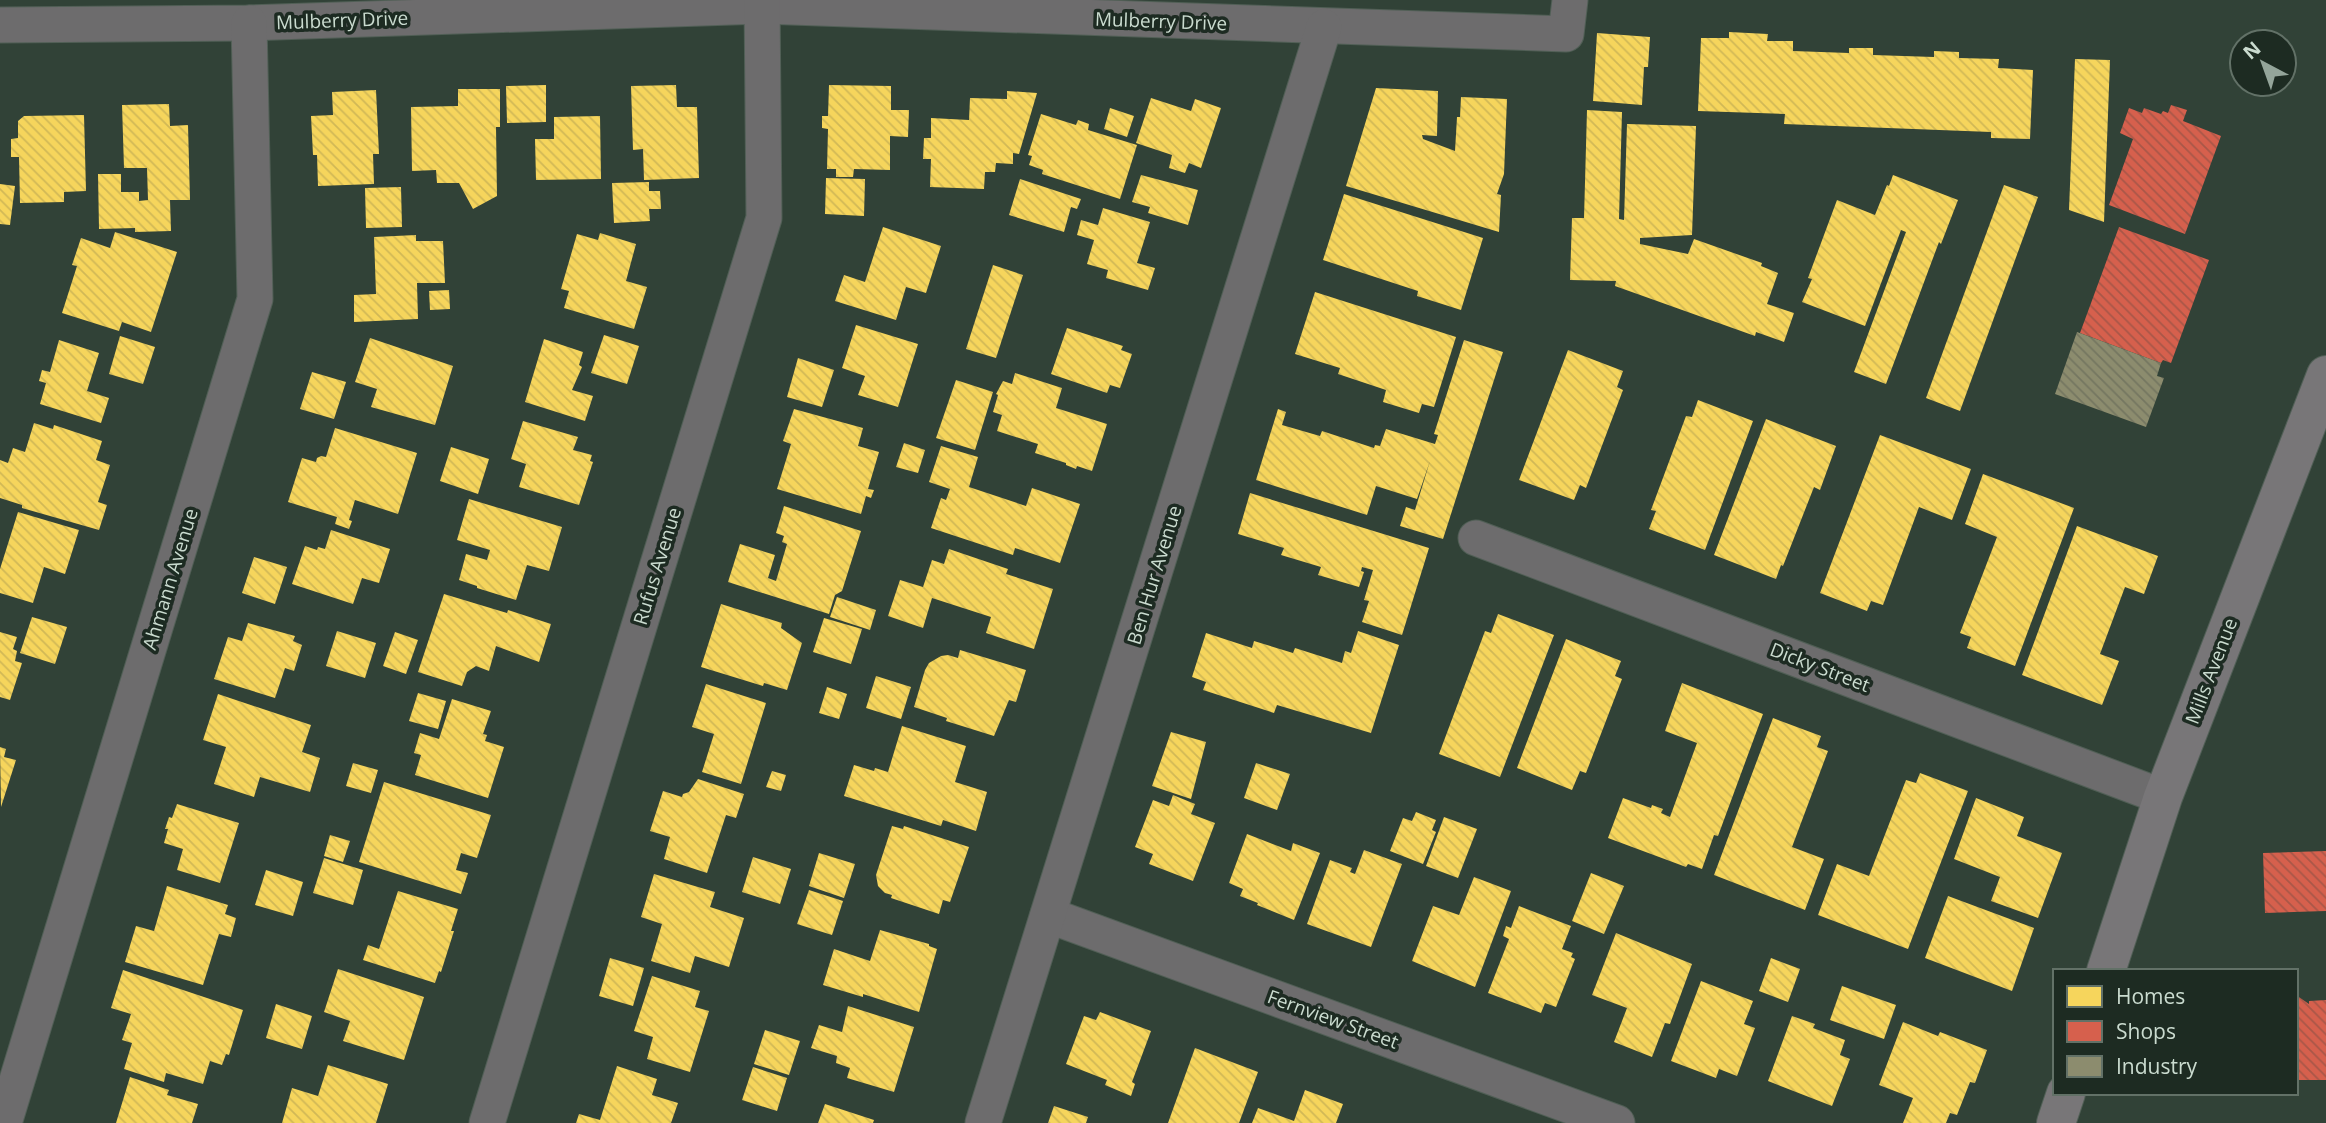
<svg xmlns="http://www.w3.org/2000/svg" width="2326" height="1123" viewBox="0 0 2326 1123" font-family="'Open Sans',sans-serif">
<defs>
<pattern id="homes-back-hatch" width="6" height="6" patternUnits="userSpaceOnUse" patternTransform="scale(1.75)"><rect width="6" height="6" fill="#f6d55c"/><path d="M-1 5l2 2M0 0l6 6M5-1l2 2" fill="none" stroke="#d1b856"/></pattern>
<pattern id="shops-back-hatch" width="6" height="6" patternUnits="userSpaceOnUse" patternTransform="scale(1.75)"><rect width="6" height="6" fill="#d6604d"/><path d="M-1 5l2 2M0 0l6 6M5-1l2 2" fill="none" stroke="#a85748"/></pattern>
<pattern id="industry-back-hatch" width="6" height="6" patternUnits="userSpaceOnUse" patternTransform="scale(1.75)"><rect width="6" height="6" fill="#8c8c6e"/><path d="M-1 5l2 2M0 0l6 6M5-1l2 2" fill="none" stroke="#747660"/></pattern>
</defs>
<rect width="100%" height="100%" fill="#314237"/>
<g fill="url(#homes-back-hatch)">
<polygon points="1729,32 1768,34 1767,41 1793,41 1793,51 1849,53 1849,48 1873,48 1873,55 1934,57 1934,51 1959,52 1959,58 1999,59 1998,68 2033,70 2030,139 1991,138 1991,132 1784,124 1785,114 1698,111 1701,38 1729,38"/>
<polygon points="1597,33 1650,37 1648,67 1644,67 1642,105 1593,101"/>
<polygon points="2075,59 2110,60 2104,222 2069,210"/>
<polygon points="546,85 546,122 507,123 506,86"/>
<polygon points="676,85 677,107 697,107 699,178 644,180 643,149 633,150 631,86"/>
<polygon points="829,85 891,86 891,110 909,110 908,137 890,136 890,170 854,169 853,177 836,177 836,169 827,169 828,129 822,128 822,116 828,116"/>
<polygon points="1376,88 1438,91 1437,136 1422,135 1423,139 1455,151 1457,117 1460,117 1461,97 1507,99 1504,174 1497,194 1501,195 1499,232 1346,186"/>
<polygon points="458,89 500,89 500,127 496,127 497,196 473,209 459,183 437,183 436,170 412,171 411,107 458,106"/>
<polygon points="376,90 379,154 373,154 374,184 318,186 317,155 313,155 311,116 333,115 332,92"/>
<polygon points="1007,91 1037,93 1019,154 1013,153 1013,164 996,163 995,172 985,172 984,189 930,187 931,159 923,159 924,138 931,138 931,118 969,120 970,98 1007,99"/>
<polygon points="1151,98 1191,111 1195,99 1221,108 1201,168 1189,163 1185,173 1169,168 1172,155 1136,143"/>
<polygon points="169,104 170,126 188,125 190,200 170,200 171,231 135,232 135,228 99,229 98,174 121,174 121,192 139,192 139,201 148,200 147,168 124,168 122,105"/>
<polygon points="1110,108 1134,116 1127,137 1104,129"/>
<polygon points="1587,110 1622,112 1619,219 1624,220 1627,124 1696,126 1692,235 1640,238 1640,244 1688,254 1694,239 1762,263 1761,266 1778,273 1767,304 1794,313 1784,342 1756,332 1755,336 1615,286 1616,281 1570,280 1572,218 1584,218"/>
<polygon points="1041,114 1076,125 1078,120 1089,124 1088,130 1137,145 1120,199 1042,174 1043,170 1029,165 1032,156 1028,155"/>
<polygon points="84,115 86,191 64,192 64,202 20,203 19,157 11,157 11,139 18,138 18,121 24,116"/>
<polygon points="600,116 601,179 536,180 535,139 554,139 554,117"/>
<polygon points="1141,175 1198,190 1188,225 1148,213 1150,207 1132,202"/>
<polygon points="1893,175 1958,200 1941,244 1939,242 1886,384 1854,372 1906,232 1901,230 1865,326 1802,302 1812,279 1808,278 1837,200 1875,215 1887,185 1889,186"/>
<polygon points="826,178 865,179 864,216 825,214"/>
<polygon points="1020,179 1081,199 1077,209 1071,207 1064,232 1009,215"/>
<polygon points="649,182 649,191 660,191 661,209 649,209 650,221 614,223 612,183"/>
<polygon points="0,184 15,186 10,225 0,224"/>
<polygon points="2004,185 2038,197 1960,411 1926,398"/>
<polygon points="401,187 402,227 366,228 365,188"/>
<polygon points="1344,194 1483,238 1461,310 1417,296 1418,291 1323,260"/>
<polygon points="1103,208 1150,222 1137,263 1155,268 1148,290 1106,278 1108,270 1087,264 1094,240 1077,235 1081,220 1098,225"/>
<polygon points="883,227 941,246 926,293 906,287 896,320 835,301 844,275 865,282"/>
<polygon points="115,232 177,252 151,332 122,322 119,331 62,313 77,266 72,265 81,238 110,248"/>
<polygon points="600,233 636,244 626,281 647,287 634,329 564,308 569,291 561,289 577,234 598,240"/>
<polygon points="416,235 416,241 443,241 445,283 417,283 418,319 354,322 354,295 376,294 374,237"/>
<polygon points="993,265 1023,275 996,358 966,349"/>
<polygon points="449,290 450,309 430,310 429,291"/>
<polygon points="1315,292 1456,337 1434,407 1422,404 1419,413 1383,402 1386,390 1338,374 1340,368 1295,354"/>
<polygon points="856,325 918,344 898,407 858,395 865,376 842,368"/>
<polygon points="1067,328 1123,346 1121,350 1132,354 1120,388 1110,385 1107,393 1051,374"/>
<polygon points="604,335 639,346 627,384 591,373"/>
<polygon points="120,336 155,347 143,384 109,374"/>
<polygon points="370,338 453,366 435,425 371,407 377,389 355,382"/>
<polygon points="544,339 583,352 579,365 582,367 572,390 593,396 585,421 525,402"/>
<polygon points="59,340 99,353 87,391 109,398 101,423 40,404 46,383 39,381 42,370 50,372"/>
<polygon points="1464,340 1503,352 1443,539 1400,526 1406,507 1415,510 1430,461 1417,499 1376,486 1367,515 1256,480 1278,409 1286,412 1282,425 1320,436 1322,431 1374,448 1375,445 1380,446 1386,429 1435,444 1438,435 1434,434"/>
<polygon points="1568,350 1623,371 1617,387 1623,390 1586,488 1580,485 1574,500 1519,480"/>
<polygon points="798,358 834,370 822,407 787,397"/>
<polygon points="312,372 346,382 334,419 300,409"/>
<polygon points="1015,373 1062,388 1056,408 1107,424 1092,471 1077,466 1076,469 1066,465 1066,463 1035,453 1038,444 997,431 1002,415 993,412 998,395 996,394 1003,381 1012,384"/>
<polygon points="956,380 993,392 975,450 936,438"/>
<polygon points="1698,400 1753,421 1705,550 1649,529 1656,511 1651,510 1686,416 1692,417"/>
<polygon points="794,409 863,428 858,446 879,452 868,489 874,490 871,498 866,496 861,514 777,489 791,444 783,441"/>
<polygon points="1766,419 1836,446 1820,490 1814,487 1783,566 1781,565 1776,579 1714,555"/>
<polygon points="523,421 578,437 573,450 592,455 590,461 593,462 579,505 519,487 526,464 511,459"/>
<polygon points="34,423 53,429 54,425 102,441 96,460 110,465 98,502 107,505 99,530 22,508 22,505 0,498 0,460 8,463 13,448 25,452"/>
<polygon points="335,428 417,453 398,514 355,500 349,520 352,521 349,529 335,524 337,517 288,502 302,458 316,462 317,458 321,456 326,457"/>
<polygon points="1880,435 1971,469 1952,520 1919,507 1883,605 1871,601 1867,611 1820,593"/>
<polygon points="904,443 925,450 918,473 896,467"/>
<polygon points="941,446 978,457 969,487 1026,506 1032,488 1080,504 1060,563 1015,548 1013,555 931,528 941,498 946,500 950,489 929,482"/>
<polygon points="451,447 489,459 478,494 440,481"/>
<polygon points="1983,474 2074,508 2015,666 1967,648 1971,637 1960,633 1997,537 1965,524"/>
<polygon points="1250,493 1429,548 1402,635 1362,622 1369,601 1364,600 1373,570 1362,567 1361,571 1364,572 1359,587 1318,575 1321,567 1281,555 1284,548 1238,534"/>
<polygon points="469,499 562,527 549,571 527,565 516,600 477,588 477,586 459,580 466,554 487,560 490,550 457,540"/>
<polygon points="784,506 861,531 842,591 835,595 829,614 728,582 740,544 775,555 768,578 776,581 787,544 782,542 784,536 776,533"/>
<polygon points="18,512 79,530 65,574 44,567 33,603 0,593 0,569"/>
<polygon points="2077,526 2158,556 2144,594 2125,587 2100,654 2119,661 2102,705 2022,675"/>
<polygon points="331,530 390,549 379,583 362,578 353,604 292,584 305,546 317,550 318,547 325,549"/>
<polygon points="949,549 1008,569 1006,574 1053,589 1034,649 986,633 991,617 932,598 923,628 888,616 900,580 923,587 932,560 944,564"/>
<polygon points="254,557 287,567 275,604 242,593"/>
<polygon points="444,594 507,613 508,610 551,624 539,662 496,646 489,671 476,666 467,672 462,686 418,672"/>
<polygon points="837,597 876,610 870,630 830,617"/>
<polygon points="721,604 782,623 781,628 802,643 787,690 764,683 763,686 701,667"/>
<polygon points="1498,614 1554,635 1500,777 1439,754 1485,631 1491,633"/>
<polygon points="32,617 67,627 55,664 20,653"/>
<polygon points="824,618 862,629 851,664 813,652"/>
<polygon points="248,623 295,636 293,641 302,645 294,671 285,668 275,698 214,679 228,637 242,641"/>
<polygon points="337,631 376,643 365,678 326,666"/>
<polygon points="1358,631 1399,645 1371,733 1277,705 1274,713 1203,690 1206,682 1192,677 1206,633 1252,648 1254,641 1293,653 1295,648 1342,663 1345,651 1351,653"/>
<polygon points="0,632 17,637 13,649 17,651 15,661 22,663 10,700 0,697"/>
<polygon points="395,632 418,640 406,674 383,666"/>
<polygon points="1566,639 1621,661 1615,676 1622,679 1586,773 1580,771 1572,790 1517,768"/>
<polygon points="960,650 1026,670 1016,702 1009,700 994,736 946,721 947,718 914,707 925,670 929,663 941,656 948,655 958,658"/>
<polygon points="876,676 911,687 901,719 866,708"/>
<polygon points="1682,683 1763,714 1718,836 1714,835 1702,869 1688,864 1686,867 1608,838 1623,798 1651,808 1652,805 1663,809 1661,813 1670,817 1697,743 1665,731"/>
<polygon points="706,684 766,703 741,784 702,772 714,734 692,727"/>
<polygon points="827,687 847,694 839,719 819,713"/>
<polygon points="418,693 446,701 438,729 409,721"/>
<polygon points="218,694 311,725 302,752 320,758 310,792 260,777 254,797 214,784 226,747 203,740"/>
<polygon points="452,699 491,711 483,734 487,735 485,741 504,747 488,798 415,775 421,755 414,753 420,733 439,739"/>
<polygon points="1773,718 1821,736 1817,747 1828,751 1792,847 1824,859 1805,910 1714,875"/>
<polygon points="902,726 966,746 955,782 987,792 976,831 943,820 941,826 844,796 854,765 874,771 875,768 888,772"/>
<polygon points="1171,732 1206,742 1191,799 1152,786"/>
<polygon points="0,747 6,749 4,757 16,760 1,807"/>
<polygon points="353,763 378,770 371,793 346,786"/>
<polygon points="1256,763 1290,774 1277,810 1244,798"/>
<polygon points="772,771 786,775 781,791 766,787"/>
<polygon points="1920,773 1968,791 1908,949 1818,915 1837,864 1869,876 1906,780 1916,783"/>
<polygon points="698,779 744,794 736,818 726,815 707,873 664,859 670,837 650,831 663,791 682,797 683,794 689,792"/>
<polygon points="384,782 491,815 477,858 461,853 456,870 468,873 461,894 359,862"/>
<polygon points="1173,795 1195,804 1191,814 1215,823 1193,881 1149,864 1153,854 1135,847 1153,800 1169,806"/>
<polygon points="1976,798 2024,817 2017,836 2062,853 2038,918 1991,901 2000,877 1954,859"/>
<polygon points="177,804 239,823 220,883 177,870 183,849 164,843 168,829 165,829 169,817 172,818"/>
<polygon points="1416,812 1436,820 1432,830 1436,832 1423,864 1390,851 1403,818 1412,821"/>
<polygon points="1444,817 1477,829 1458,878 1426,866"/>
<polygon points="892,826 903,829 904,826 969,847 950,902 943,900 939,914 891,898 892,895 885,893 878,886 876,875"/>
<polygon points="1247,834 1291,851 1293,843 1320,853 1294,920 1257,905 1258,903 1240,896 1243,889 1229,883"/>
<polygon points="330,835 350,841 343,862 324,856"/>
<polygon points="1364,850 1402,864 1371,947 1307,924 1330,860 1352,868 1350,872 1355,874"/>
<polygon points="819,853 855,864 844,898 809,886"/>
<polygon points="753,857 791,869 780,904 742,892"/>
<polygon points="324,858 363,870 353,905 313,893"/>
<polygon points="266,870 303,882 293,916 255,905"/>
<polygon points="1591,873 1624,886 1604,934 1572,921"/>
<polygon points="654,874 715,892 710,907 744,918 729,967 695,956 690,973 651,961 662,924 641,917"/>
<polygon points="1474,877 1511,891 1475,987 1412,961 1433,906 1459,915"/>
<polygon points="167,886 228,905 225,914 236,918 231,937 219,934 203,985 125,962 136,926 154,931"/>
<polygon points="809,890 843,901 832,935 797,924"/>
<polygon points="398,891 458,909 451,931 454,931 441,972 439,971 435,983 363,960 368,945 379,949"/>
<polygon points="1948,896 2034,928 2012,991 1925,958"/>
<polygon points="1519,906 1571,926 1562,949 1573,953 1571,957 1575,959 1556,1007 1545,1003 1541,1013 1488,993 1509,939 1503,936 1506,926 1511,928"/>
<polygon points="880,930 929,944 929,946 937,949 919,1012 863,994 863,997 823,985 834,949 870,961"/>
<polygon points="1616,933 1692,964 1670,1024 1665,1023 1652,1057 1614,1042 1627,1008 1592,995"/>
<polygon points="610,958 644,968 633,1006 599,996"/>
<polygon points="1771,958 1800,969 1788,1002 1759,991"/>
<polygon points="338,969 424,997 404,1060 343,1041 350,1021 324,1012"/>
<polygon points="123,970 243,1010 229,1055 226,1054 222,1065 210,1061 203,1084 166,1073 164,1082 124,1069 132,1043 122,1040 131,1014 111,1008"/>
<polygon points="652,976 700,991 695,1007 709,1011 690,1072 647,1059 653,1037 634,1031"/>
<polygon points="1701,981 1753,1001 1744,1024 1755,1028 1737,1076 1719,1069 1716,1078 1671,1061"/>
<polygon points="1842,986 1896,1005 1884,1039 1830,1020"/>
<polygon points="276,1004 312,1016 302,1049 266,1038"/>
<polygon points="848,1006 914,1027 894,1092 847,1078 850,1068 836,1063 837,1056 811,1048 819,1025 842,1032"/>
<polygon points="1100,1012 1151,1031 1132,1082 1135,1084 1131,1096 1105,1085 1107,1080 1066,1064 1084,1016 1096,1020"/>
<polygon points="1792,1016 1815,1024 1813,1028 1845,1040 1840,1055 1850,1059 1832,1106 1768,1081"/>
<polygon points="1903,1022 1938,1036 1940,1032 1987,1050 1975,1083 1970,1082 1957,1115 1950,1113 1946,1123 1903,1123 1913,1098 1879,1085"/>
<polygon points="765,1030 800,1041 789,1075 754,1064"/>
<polygon points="1195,1048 1258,1072 1239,1123 1168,1123"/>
<polygon points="328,1065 388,1084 376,1123 282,1123 292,1088 318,1096"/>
<polygon points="617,1066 657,1079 652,1095 678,1103 671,1123 576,1123 579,1114 600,1120"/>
<polygon points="753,1067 787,1078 777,1111 742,1100"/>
<polygon points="130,1077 169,1090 167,1095 198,1104 192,1123 116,1123"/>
<polygon points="1305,1090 1343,1104 1336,1123 1252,1123 1258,1108 1294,1121"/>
<polygon points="825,1104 874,1120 873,1123 818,1123"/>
<polygon points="1054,1106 1088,1117 1086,1123 1048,1123"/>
</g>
<g fill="url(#shops-back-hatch)">
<polygon points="2171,105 2187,110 2183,121 2221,136 2185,234 2109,205 2133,139 2120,133 2129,108 2142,113 2144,108 2161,114 2163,111 2168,113"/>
<polygon points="2119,227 2209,260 2171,363 2163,360 2161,363 2080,333"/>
<polygon points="2326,851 2326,911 2265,913 2263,853"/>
<polygon points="2296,995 2309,1004 2309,1001 2326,1000 2326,1080 2296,1080"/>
</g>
<polygon fill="url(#industry-back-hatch)" points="2077,332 2161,363 2157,376 2164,378 2146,427 2055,394"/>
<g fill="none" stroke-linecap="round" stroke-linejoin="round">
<defs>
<g id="minor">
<polyline points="0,25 249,23 762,6 1566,34 1570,0"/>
<polyline points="1476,538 2163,797"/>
<polyline points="1048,915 1617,1123"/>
<polyline points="4,1123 255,299 249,23"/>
<polyline points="487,1123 764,218 762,0"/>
<polyline points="983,1123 1324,27"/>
</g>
<g id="secondary">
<polyline points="2106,971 2163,797 2326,375"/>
<polyline points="2056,1123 2066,1093"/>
</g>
</defs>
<use href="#minor" stroke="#515f56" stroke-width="37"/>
<use href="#secondary" stroke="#515f56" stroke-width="40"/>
<use href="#minor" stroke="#6d6c6d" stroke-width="35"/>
<use href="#secondary" stroke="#787678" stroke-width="38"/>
</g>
<g text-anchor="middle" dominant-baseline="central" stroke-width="7" stroke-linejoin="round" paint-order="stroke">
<g font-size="19" fill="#cadbcf" stroke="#1d2b22">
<text transform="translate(342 20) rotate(-2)">Mulberry Drive</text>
<text transform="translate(1161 21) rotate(2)">Mulberry Drive</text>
<text transform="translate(657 566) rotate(-73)">Rufus Avenue</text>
<text transform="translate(1154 575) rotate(-73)">Ben Hur Avenue</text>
<text transform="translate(170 579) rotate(-73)">Ahmann Avenue</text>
<text transform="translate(1820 667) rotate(21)">Dicky Street</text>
<text transform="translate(2211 671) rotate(-69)">Mills Avenue</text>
<text transform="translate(1333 1019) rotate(20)">Fernview Street</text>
</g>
</g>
<rect x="2053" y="969" width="245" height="126" fill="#1d2b22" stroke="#627167" stroke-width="2"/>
<rect x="2067" y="986" width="35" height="21" fill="#f6d55c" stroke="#627167" stroke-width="2"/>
<text x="2116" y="1004" font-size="21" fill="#cadbcf">Homes</text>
<rect x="2067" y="1021" width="35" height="21" fill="#d6604d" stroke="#627167" stroke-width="2"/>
<text x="2116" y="1039" font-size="21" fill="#cadbcf">Shops</text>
<rect x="2067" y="1056" width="35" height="21" fill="#8c8c6e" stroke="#627167" stroke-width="2"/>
<text x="2116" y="1074" font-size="21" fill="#cadbcf">Industry</text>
<g transform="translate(2263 63) rotate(319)"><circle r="33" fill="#1d2b22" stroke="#627167" stroke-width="2"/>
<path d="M0-5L12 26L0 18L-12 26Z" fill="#94a59a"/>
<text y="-10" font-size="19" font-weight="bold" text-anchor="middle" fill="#cadbcf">N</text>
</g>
</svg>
